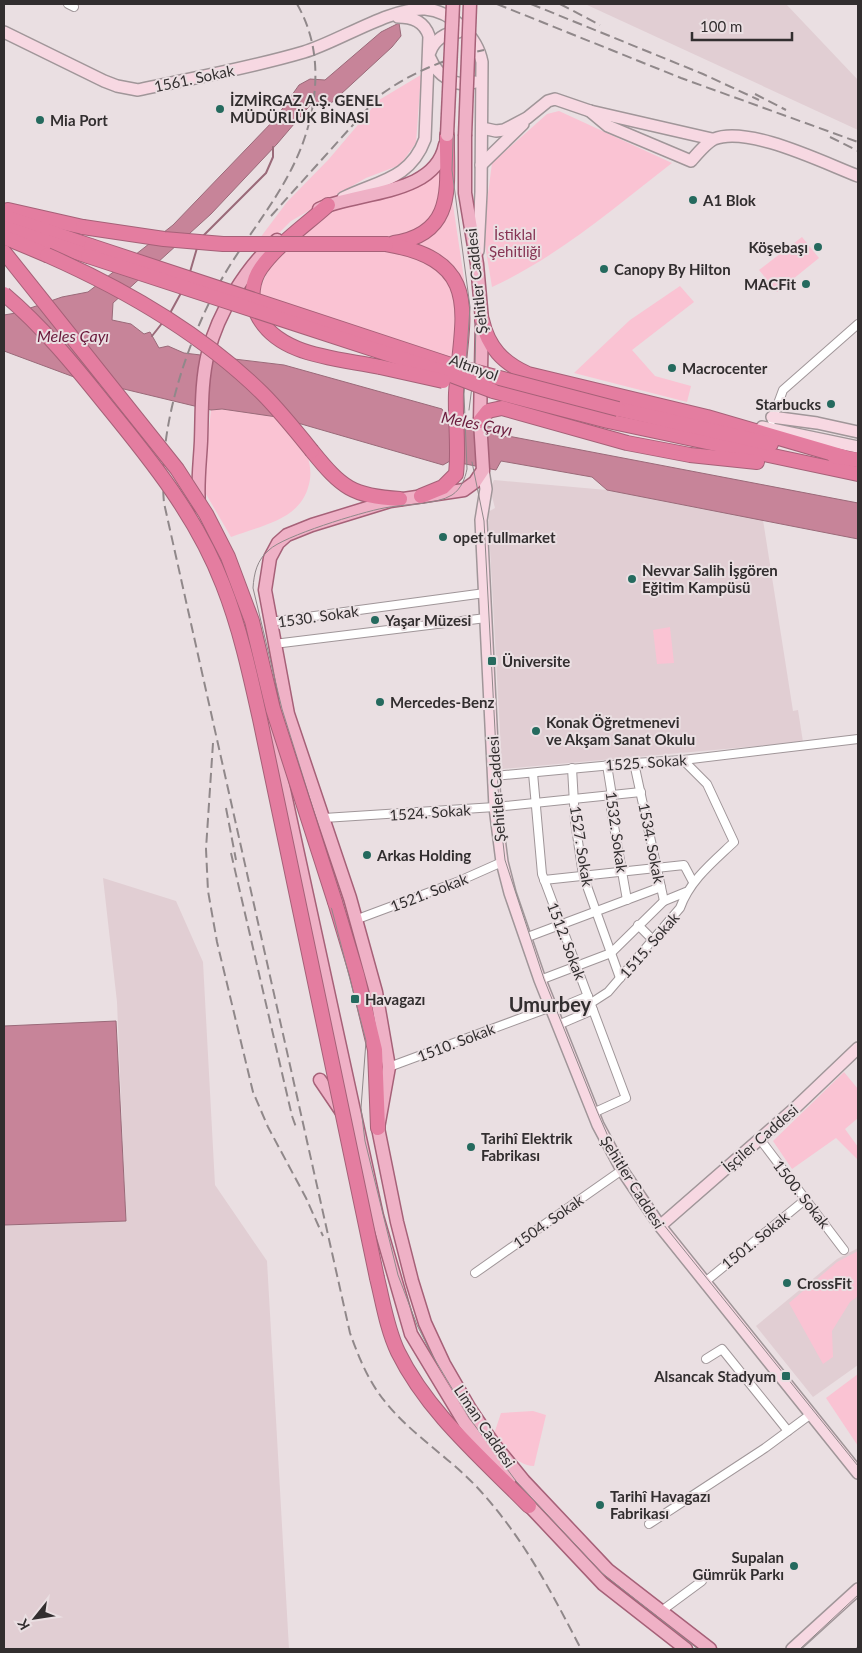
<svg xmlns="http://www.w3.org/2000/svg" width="862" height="1653" viewBox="0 0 862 1653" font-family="Lato,sans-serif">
<rect width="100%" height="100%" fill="#eadfe2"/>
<g fill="#e1ced3">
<polygon points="585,4 786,4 858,80 858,130"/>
<polygon points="494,480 607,490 763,520 793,711 798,710 803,742 502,769 488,512 495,508 490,489"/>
<polygon points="103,878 176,901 203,962 215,1185 267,1261 289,1649 4,1649 4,1225 126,1221 117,1002"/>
<polygon points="858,1248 858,1365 813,1397 756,1326 837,1259"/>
</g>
<g fill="#fac3d3">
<polygon points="424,73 423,88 420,88 416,143 400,165 366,178 291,221 272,240 260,238 287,202 329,159 379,100"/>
<path d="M559,111L672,163C614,208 559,256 492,287L483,233L492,163L547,114Z"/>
<path d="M444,166C444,174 446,185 444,193C432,254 343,240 297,239C311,227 324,215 341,208C374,196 422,197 444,166Z"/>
<polygon points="452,198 467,299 414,244"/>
<polygon points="802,237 819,258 777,292 759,270"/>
<polygon points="392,249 420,257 440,272 448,283 458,307 455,360 257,295 269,269 285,251"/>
<polygon points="680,286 694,302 632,350 655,376 691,386 687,402 574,373 630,320"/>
<path d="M222,409L277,417C286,428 296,438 304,450C310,459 312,473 309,484C301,520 262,525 231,537L203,489L211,410Z"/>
<polygon points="670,627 674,663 657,664 653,630"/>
<polygon points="844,1072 858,1089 858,1118 845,1129 858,1147 858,1160 836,1138 792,1169 773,1141"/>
<polygon points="858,1251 858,1296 850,1302 832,1331 833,1357 823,1364 789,1303 837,1262"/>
<polygon points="858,1374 858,1446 826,1398"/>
<path d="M533,1411L546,1415L534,1466C518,1466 502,1447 494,1434L501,1413Z"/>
</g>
<g fill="#c78499" stroke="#9a6a79">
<polygon points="399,23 401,36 392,47 328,106 312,103 277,144 211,214 113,303 112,320 131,324 144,334 150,332 159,348 168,346 184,353 284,365 442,409 448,419 492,427 503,437 508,436 858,503 858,539 607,490 592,477 501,461 496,470 450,461 443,465 277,417 222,409 211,410 74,377 4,351 4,315 16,313 62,297 88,292 173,225 275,119 299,85 310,79 325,80 381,32"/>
<polygon points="116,1021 126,1221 4,1225 4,1026"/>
</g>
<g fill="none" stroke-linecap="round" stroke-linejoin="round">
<g stroke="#9a6a79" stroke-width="2">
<polyline points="202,237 266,173 273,157 273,147"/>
<polyline points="190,272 197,248"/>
<polyline points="169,315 181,293"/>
<polyline points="152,336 163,322"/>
</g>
<defs>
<g id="street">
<polyline points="68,4 74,7"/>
<polyline points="772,420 783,390 858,324"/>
<polyline points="270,622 485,593"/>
<polyline points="274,644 486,618"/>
<polyline points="634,763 664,901 686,892"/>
<polyline points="607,765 612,796 611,809 627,900"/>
<polyline points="572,768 575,821 583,875 620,978"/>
<polyline points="533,773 542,874 626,1098 593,1113"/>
<polyline points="494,776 634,763 683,760 858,739"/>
<polyline points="324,818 495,807 641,792"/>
<polyline points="544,880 684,865 693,882"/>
<polyline points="355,920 457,882 502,862"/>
<polyline points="638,925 653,940"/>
<polyline points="525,938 661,887"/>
<polyline points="540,980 611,953 664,901"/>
<path d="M591,1003L608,992L680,908C690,880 713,862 734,842L707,784L683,760"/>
<polyline points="552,1011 588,996"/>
<polyline points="558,1025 593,1010"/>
<polyline points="389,1067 551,1007"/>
<polyline points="759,1138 844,1250"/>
<polyline points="475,1273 622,1170"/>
<polyline points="705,1282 806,1199"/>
<polyline points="706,1359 722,1349 788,1431"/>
<polyline points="649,1524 765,1448 811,1414"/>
<polyline points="660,1612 702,1581"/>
</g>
<g id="secondary">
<path d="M4,32L104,81L117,86L138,90C193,78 250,68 304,52C338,42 391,7 425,9C451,11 477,36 482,62L481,192L478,251"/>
<path d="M430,52C434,40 446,32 458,32"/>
<path d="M430,58C437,75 456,89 475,82"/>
<path d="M590,111L608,126L691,161C697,154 706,143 714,139C748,125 824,163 858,176"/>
<polyline points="482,128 496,131 504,130 527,118 548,101 555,99 590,111 712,139"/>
<polyline points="481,165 523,124"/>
<path d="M343,198C377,181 410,180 425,139L429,36C424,21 412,17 398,17"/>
<polyline points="772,417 817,423 858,432"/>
<polyline points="762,427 858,447"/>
<polyline points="483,470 486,489 481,520 495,807 502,862 510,893 540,980 598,1125 622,1170 660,1226 858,1473"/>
<polyline points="660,1226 794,1109 858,1048"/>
<polyline points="792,1649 858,1589"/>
</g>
<g id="primary">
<polyline points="465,136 465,193 477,264 482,320 480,421 483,470 475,482 464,490 390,501 312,525 287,535 278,543 270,558 265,590 288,714 350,898 376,992 389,1067 378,1128 397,1222 412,1281 425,1323 444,1364 470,1409 493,1443 524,1481 608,1570 710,1649"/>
<path d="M319,209C358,191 435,196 445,145"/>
<path d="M199,506C197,485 200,462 201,441C202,412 201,381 208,353C218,313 246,267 277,240"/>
<polyline points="236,596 254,657 276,753 377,1216 411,1334 464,1422 509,1480"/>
<polyline points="320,1080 341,1111"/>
<polyline points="522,1498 603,1584 686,1649"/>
</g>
<g id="highway">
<path d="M328,205C306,225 278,244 261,268C252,281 250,298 256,312C276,357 338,358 380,367"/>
<polyline points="8,210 83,227"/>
<polyline points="4,217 91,246"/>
<polyline points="4,228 88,256"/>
<polyline points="4,237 47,255"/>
<path d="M394,243C458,233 446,183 447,135"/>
<path d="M386,244C486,261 461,317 456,393C455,420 459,448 456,474L443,487L421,496"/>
<path d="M482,320C488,347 503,363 528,374L707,417L844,457"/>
<polyline points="493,391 608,421 858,474"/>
<polyline points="618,409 771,444"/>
<polyline points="480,421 488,411 502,408 627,443 690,455 757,462"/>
<path d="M312,451C342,488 352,496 400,499"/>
<polyline points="834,456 858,460"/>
<polyline points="335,902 357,975 375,1050 378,1128"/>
<path d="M377,1278C383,1302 387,1329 398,1352C428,1413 482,1458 529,1506"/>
</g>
</defs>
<use href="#street" stroke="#a09699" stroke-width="10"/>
<use href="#secondary" stroke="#a09699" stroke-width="14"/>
<use href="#primary" stroke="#a66178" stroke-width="15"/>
<use href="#highway" stroke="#a66178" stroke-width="16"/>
<use href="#street" stroke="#fff" stroke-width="8"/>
<use href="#secondary" stroke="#f7d8e2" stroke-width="11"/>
<use href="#primary" stroke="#efb1c6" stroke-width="12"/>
<use href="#highway" stroke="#e47da0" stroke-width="14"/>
<g stroke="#90888a" stroke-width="1">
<path d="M458,4L452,170L470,307L464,394L467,469C465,479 461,489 452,495C436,505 403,504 384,508C362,512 283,536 269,550C257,560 254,573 253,588L282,709L319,828L327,891L366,1041L361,1108L365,1141L398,1275L417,1325L431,1353L470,1419L516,1481L602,1573L698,1649"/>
<polyline points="469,410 475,363 476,323"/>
<polyline points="472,462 484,521 499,807 505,860 544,979 597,1111 617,1157 647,1204 858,1466"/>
<polyline points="800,1649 858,1595"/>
</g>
<g stroke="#90888a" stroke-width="2" stroke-dasharray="10 5" stroke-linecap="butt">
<path d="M297,4C312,30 317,58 315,87C308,178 248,224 211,299C181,360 158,435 164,503L350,1333C359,1358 369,1383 387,1404C415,1438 455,1461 484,1495C525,1541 553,1595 581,1649"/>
<polyline points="497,4 681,78 858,142"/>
<polyline points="531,4 703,74 759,100"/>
<polyline points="560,4 600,25"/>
<polyline points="755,94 786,110"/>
<polyline points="830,137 858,151"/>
<path d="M271,216L379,96C410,73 446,58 484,50"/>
<polyline points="213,743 206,849 208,891 217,942 253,1092 268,1127 306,1198 323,1236"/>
<polyline points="226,808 236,860"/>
<polyline points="231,853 292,1116 297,1130"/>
<polyline points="857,1649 858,1647"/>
</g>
<defs>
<g id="primary-bridge">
<polyline points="447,135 453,4"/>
<polyline points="465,136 470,4"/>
</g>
<g id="highway-bridge">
<polyline points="83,227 164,239 223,244 386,244"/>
<polyline points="91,246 454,366 618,409"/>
<polyline points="4,252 177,469 206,514 228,557 252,621 273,709 335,902"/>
<path d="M47,255C124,289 202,334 262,393C280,411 296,431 312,451"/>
<polyline points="88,256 443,372 493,391"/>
<path d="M4,294C43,327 74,365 106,405C151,460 197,517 223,585C240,628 250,674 260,719L377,1278"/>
<polyline points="380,367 443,381"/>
</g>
</defs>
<use href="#primary-bridge" stroke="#a66178" stroke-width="15" stroke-linecap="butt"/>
<use href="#highway-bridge" stroke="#a66178" stroke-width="16" stroke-linecap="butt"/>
<use href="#primary-bridge" stroke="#efb1c6" stroke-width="12"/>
<use href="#highway-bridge" stroke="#e47da0" stroke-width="14"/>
</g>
<g fill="#256a5e" stroke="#eadfe2" stroke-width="2">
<circle cx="220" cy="109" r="5"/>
<circle cx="40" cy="120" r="5"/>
<circle cx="693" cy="200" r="5"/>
<circle cx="818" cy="247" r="5"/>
<circle cx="604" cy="269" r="5"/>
<circle cx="806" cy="284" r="5"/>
<circle cx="672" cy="368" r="5"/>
<circle cx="831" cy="404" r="5"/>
<circle cx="443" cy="537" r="5"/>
<circle cx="632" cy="579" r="5"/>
<circle cx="375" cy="620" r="5"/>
<rect x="487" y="656" width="10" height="10" rx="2.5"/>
<circle cx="380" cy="702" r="5"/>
<circle cx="536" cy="731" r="5"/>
<circle cx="367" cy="855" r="5"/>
<rect x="350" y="994" width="10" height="10" rx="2.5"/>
<circle cx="471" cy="1147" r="5"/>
<circle cx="787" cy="1283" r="5"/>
<rect x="781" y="1371" width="10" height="10" rx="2.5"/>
<circle cx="600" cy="1505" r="5"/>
<circle cx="794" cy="1566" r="5"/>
</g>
<g text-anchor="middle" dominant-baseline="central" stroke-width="4" stroke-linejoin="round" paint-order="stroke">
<g font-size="15" fill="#322e2f" stroke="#eadfe2">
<text transform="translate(194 78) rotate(-12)">1561. Sokak</text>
<text transform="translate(476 281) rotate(-96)">Şehitler Caddesi</text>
<text transform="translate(474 367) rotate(20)">Altınyol</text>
<text transform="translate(318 616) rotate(-8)">1530. Sokak</text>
<text transform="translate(646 762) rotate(-4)">1525. Sokak</text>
<text transform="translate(496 789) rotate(-94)">Şehitler Caddesi</text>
<text transform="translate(430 812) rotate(-4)">1524. Sokak</text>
<text transform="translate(617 832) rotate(82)">1532. Sokak</text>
<text transform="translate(652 843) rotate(79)">1534. Sokak</text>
<text transform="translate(582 846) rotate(81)">1527. Sokak</text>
<text transform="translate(429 892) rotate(-21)">1521. Sokak</text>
<text transform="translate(567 941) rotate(69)">1512. Sokak</text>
<text transform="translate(649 945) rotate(-49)">1515. Sokak</text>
<text transform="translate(456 1042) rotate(-21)">1510. Sokak</text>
<text transform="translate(760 1138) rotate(-41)">İşçiler Caddesi</text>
<text transform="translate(633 1182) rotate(58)">Şehitler Caddesi</text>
<text transform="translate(802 1194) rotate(52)">1500. Sokak</text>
<text transform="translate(548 1221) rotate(-35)">1504. Sokak</text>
<text transform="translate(755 1240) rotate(-39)">1501. Sokak</text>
<text transform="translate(485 1426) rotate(56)">Liman Caddesi</text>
</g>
<g font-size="15" font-weight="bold" fill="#322e2f" stroke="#eadfe2" text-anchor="start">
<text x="230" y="100">İZMİRGAZ A.Ş. GENEL<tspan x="230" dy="17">MÜDÜRLÜK BİNASI</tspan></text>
<text x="50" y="120">Mia Port</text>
<text x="703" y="200">A1 Blok</text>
<text x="808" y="247" text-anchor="end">Köşebaşı</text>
<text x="614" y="269">Canopy By Hilton</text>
<text x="796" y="284" text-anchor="end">MACFit</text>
<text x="682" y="368">Macrocenter</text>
<text x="821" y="404" text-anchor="end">Starbucks</text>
<text x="453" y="537">opet fullmarket</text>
<text x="642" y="570">Nevvar Salih İşgören<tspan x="642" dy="17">Eğitim Kampüsü</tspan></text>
<text x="385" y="620">Yaşar Müzesi</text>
<text x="502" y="661">Üniversite</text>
<text x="390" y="702">Mercedes-Benz</text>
<text x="546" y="722">Konak Öğretmenevi<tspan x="546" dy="17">ve Akşam Sanat Okulu</tspan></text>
<text x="377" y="855">Arkas Holding</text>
<text x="365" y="999">Havagazı</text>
<text x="481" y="1138">Tarihî Elektrik<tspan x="481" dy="17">Fabrikası</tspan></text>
<text x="797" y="1283">CrossFit</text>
<text x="776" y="1376" text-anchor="end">Alsancak Stadyum</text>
<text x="610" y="1496">Tarihî Havagazı<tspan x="610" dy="17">Fabrikası</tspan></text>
<text x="784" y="1557" text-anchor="end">Supalan<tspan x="784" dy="17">Gümrük Parkı</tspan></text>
</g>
<g font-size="15" fill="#863453" stroke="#eadfe2">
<text x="515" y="234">İstiklal<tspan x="515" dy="17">Şehitliği</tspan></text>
</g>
<g font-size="16" font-style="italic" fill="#69193b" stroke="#eadfe2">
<text x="73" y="335">Meles Çayı</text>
<text transform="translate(477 423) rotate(11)">Meles Çayı</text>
</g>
<g font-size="20" font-weight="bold" fill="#322e2f" stroke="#eadfe2">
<text x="550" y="1004">Umurbey</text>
</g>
</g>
<rect width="862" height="1653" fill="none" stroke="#322e2f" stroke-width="10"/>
<g transform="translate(35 1618) rotate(240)" stroke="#eadfe2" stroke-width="4" paint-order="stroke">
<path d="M0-4L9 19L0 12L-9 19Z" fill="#322e2f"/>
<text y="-8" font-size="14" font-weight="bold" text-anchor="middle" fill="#322e2f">K</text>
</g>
<path d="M692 32v8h100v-8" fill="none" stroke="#322e2f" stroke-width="2.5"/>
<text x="700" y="32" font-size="15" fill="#322e2f" stroke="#eadfe2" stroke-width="4" paint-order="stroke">100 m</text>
</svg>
